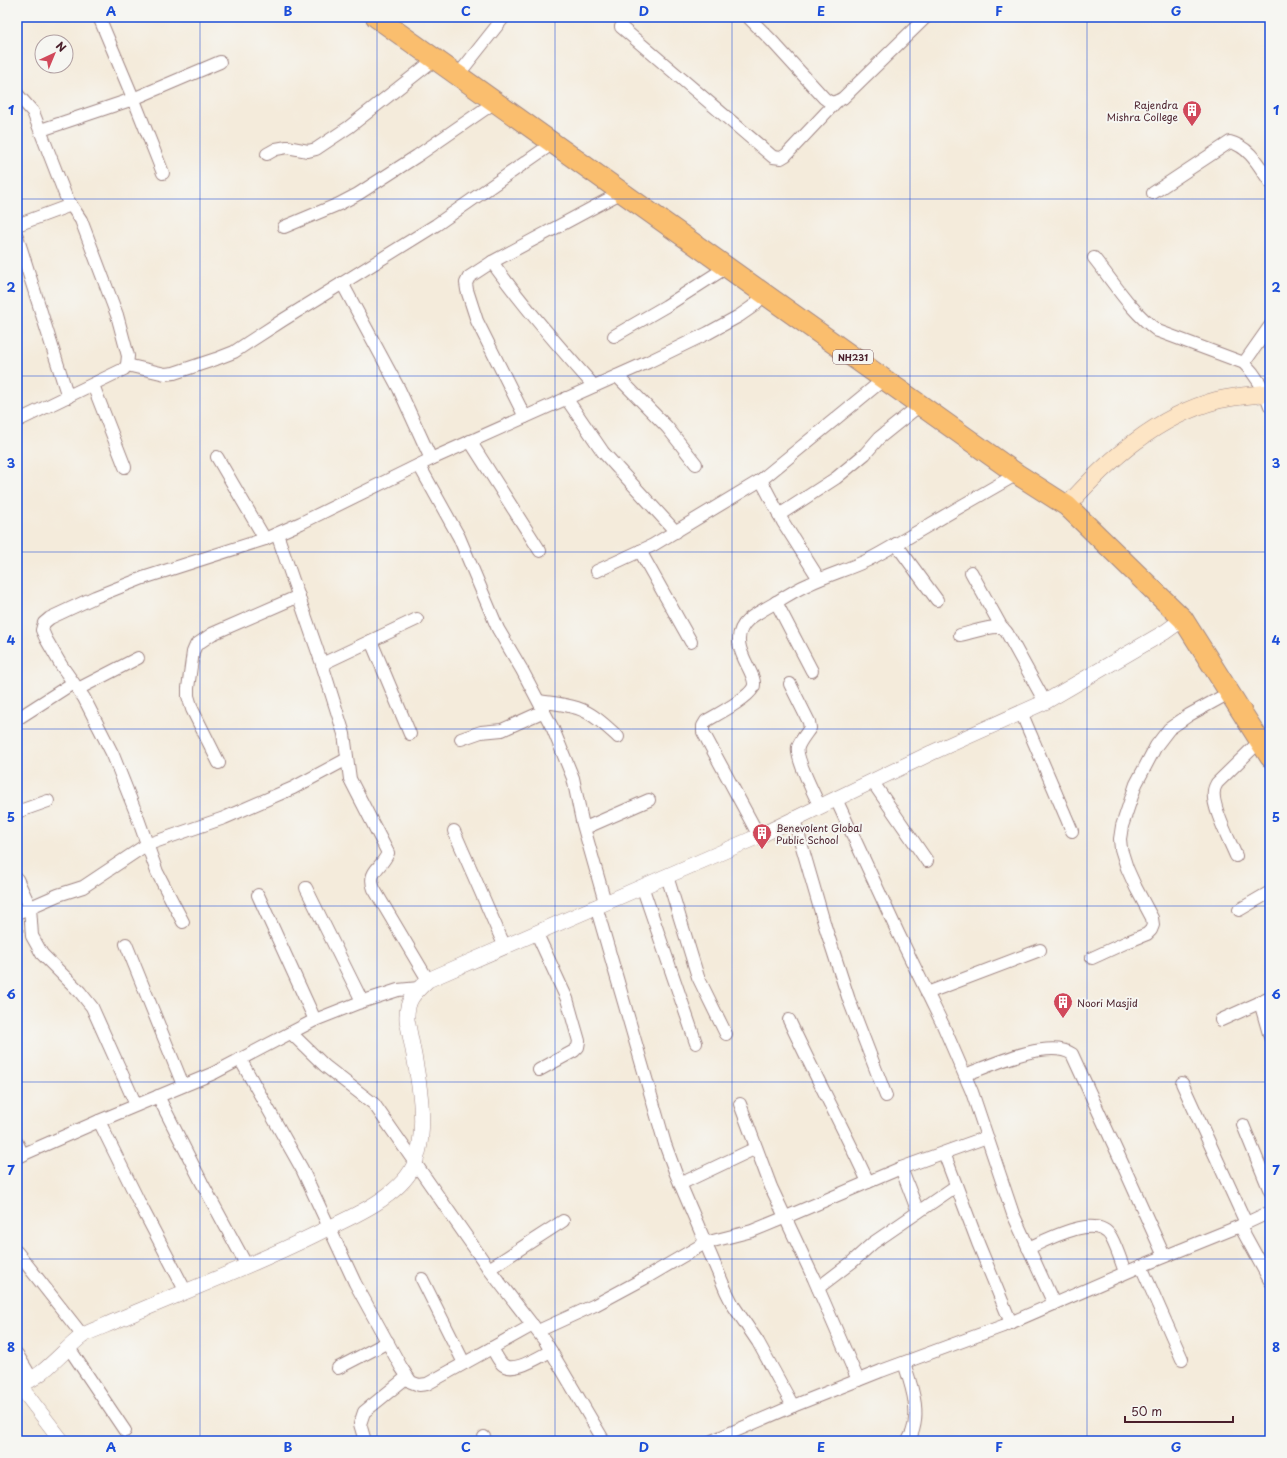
<svg xmlns="http://www.w3.org/2000/svg" width="1287" height="1458" viewBox="0 0 1287 1458" font-family="'Playpen Sans',sans-serif">
<rect width="100%" height="100%" fill="#f6f6f2"/>
<filter id="ink" filterUnits="userSpaceOnUse"><feTurbulence type="fractalNoise" baseFrequency=".025" numOctaves="2"/><feDisplacementMap in="SourceGraphic" scale="8" xChannelSelector="R" yChannelSelector="G"/><feConvolveMatrix kernelMatrix="1 2 1 2 8 2 1 2 1" color-interpolation-filters="sRGB"/></filter>
<filter id="wash" filterUnits="userSpaceOnUse"><feTurbulence type="fractalNoise" baseFrequency=".012" numOctaves="4" result="noise"/><feDisplacementMap in="SourceGraphic" scale="16" xChannelSelector="R" yChannelSelector="G"/><feGaussianBlur stdDeviation="0.9" result="paint"/><feColorMatrix in="noise" values="0 0 0 0 0 0 0 0 0 0 0 0 0 0 0 0 0 1.4 0 .05"/><feComposite in="paint" operator="in"/></filter>
<g filter="url(#wash)">
<rect width="100%" height="100%" fill="#f4ebdb"/>
</g>
<g filter="url(#ink)">
<g fill="none" stroke-linecap="round" stroke-linejoin="round">
<defs>
<g id="minor">
<polyline points="99,17 136,105 163,173"/>
<path d="M748,17L772,41L824,98C831,104 835,103 843,98L926,17"/>
<polyline points="621,27 773,157 781,158 786,155 835,103"/>
<polyline points="458,75 504,17"/>
<polyline points="17,94 33,112 66,197 71,205 81,220 117,315 128,356 127,365 124,369 17,421"/>
<polyline points="41,130 133,99 220,62"/>
<polyline points="267,154 276,149 287,147 308,151 316,149 349,127 435,59"/>
<path d="M1153,193L1230,142C1250,147 1259,166 1270,182"/>
<polyline points="17,225 71,205"/>
<polyline points="284,227 339,204 358,194 417,156 495,102"/>
<polyline points="17,236 68,397"/>
<path d="M1094,258C1114,283 1132,313 1158,331L1244,363C1256,375 1265,390 1270,406"/>
<path d="M492,262C523,306 558,346 594,386"/>
<polyline points="342,283 399,389 431,459"/>
<polyline points="614,336 666,306 727,267"/>
<polyline points="1244,363 1270,326"/>
<polyline points="127,365 165,374 174,373 216,359 234,352 249,342 283,320 436,225 553,143"/>
<polyline points="617,376 667,427 696,464"/>
<polyline points="93,385 125,467"/>
<polyline points="566,398 603,452 676,532"/>
<polyline points="525,417 477,321 467,290 466,283 469,277 492,262 622,192"/>
<polyline points="470,441 540,551"/>
<polyline points="217,457 265,539"/>
<polyline points="419,465 459,537 498,629 522,670 553,729 573,778 582,821 605,902"/>
<polyline points="761,480 783,522 819,579"/>
<polyline points="779,515 836,478 865,454 879,438 920,405"/>
<path d="M277,534L322,664L344,734L350,779L388,853C381,869 367,871 374,889L428,980"/>
<polyline points="896,544 937,600"/>
<polyline points="640,551 691,642"/>
<polyline points="597,571 653,545 761,480 884,379"/>
<polyline points="971,572 1002,628"/>
<polyline points="776,602 812,671"/>
<path d="M960,635C970,633 995,624 1003,628C1004,630 1006,631 1007,633L1045,702"/>
<polyline points="371,641 410,734"/>
<polyline points="322,664 417,619"/>
<path d="M790,684L809,722L810,728C806,734 800,741 798,747C795,757 815,796 820,807"/>
<polyline points="78,689 138,658"/>
<path d="M539,701C551,703 564,704 577,708C593,713 606,726 618,737"/>
<polyline points="1021,712 1072,831"/>
<polyline points="17,719 73,683"/>
<polyline points="461,739 481,732 502,730 544,711"/>
<polyline points="219,763 192,709 188,696 188,688 193,652 196,645 212,634 299,596"/>
<polyline points="872,781 927,861"/>
<polyline points="836,799 898,933 943,1025 972,1092 1013,1214 1054,1304"/>
<polyline points="17,812 48,801"/>
<polyline points="794,819 825,926 849,1000 886,1096"/>
<polyline points="585,828 649,800"/>
<polyline points="454,831 505,947"/>
<path d="M759,836L703,732V726L706,721C718,714 747,699 753,688C761,674 721,644 749,619C757,613 766,608 775,603C786,596 797,589 809,584C828,575 849,569 868,560C889,549 910,536 931,524C959,507 988,491 1017,474"/>
<path d="M1236,856C1230,841 1211,806 1214,791C1214,788 1216,785 1217,783L1260,741"/>
<polyline points="667,876 698,977 726,1034"/>
<polyline points="17,879 30,907 32,936 42,954 80,992 92,1007 136,1105"/>
<polyline points="642,886 696,1043"/>
<polyline points="306,888 362,1001"/>
<polyline points="258,895 315,1020"/>
<polyline points="596,906 665,1144 676,1174 726,1291 733,1305 758,1342 793,1406"/>
<polyline points="1239,910 1270,892"/>
<polyline points="17,913 58,895 83,887 146,845 224,818 293,788 347,759"/>
<polyline points="183,922 157,872 136,813 113,755 84,698 61,665 46,639 42,630 44,623 50,618 95,597 143,578 265,539 301,523 431,459 648,362 708,333 739,316 752,307 765,294"/>
<polyline points="537,934 567,999 579,1041 578,1047 574,1051 539,1070"/>
<polyline points="126,944 183,1085"/>
<polyline points="1092,958 1127,942 1147,934 1151,930 1153,925 1152,918 1136,888 1127,868 1121,849 1120,839 1122,826 1136,784 1156,746 1169,729 1189,715 1229,693"/>
<polyline points="927,993 1040,950"/>
<polyline points="1260,1002 1270,1037"/>
<path d="M789,1020C814,1074 843,1127 868,1182"/>
<polyline points="1221,1020 1270,998"/>
<polyline points="291,1033 325,1066 374,1104 489,1269 545,1341 604,1441"/>
<polyline points="240,1059 302,1169 355,1283 401,1367 411,1382 419,1385 427,1384 533,1325"/>
<path d="M965,1075C989,1066 1048,1038 1072,1054L1123,1165L1164,1256"/>
<polyline points="1182,1083 1246,1223"/>
<polyline points="158,1096 202,1183 247,1266"/>
<polyline points="740,1104 771,1187 814,1279 858,1380"/>
<polyline points="99,1121 141,1206 186,1292"/>
<polyline points="1243,1125 1270,1191"/>
<polyline points="17,1143 23,1155"/>
<polyline points="944,1153 978,1243 1011,1323"/>
<polyline points="17,1157 99,1121 214,1073 315,1020 358,1003 398,990 419,988"/>
<polyline points="901,1168 918,1212"/>
<polyline points="680,1184 756,1148"/>
<polyline points="1240,1226 1270,1281"/>
<path d="M1028,1248C1048,1240 1096,1212 1111,1237C1117,1248 1121,1261 1125,1272"/>
<polyline points="17,1252 83,1336"/>
<polyline points="1141,1266 1182,1359"/>
<polyline points="489,1269 563,1221"/>
<polyline points="422,1279 464,1363"/>
<polyline points="818,1288 852,1262 873,1243 956,1186"/>
<polyline points="538,1331 595,1305 647,1277 705,1243 752,1231 786,1217 901,1168 987,1137"/>
<polyline points="69,1348 125,1431"/>
<path d="M492,1348C495,1353 498,1360 502,1364C513,1375 540,1356 551,1351"/>
<polyline points="17,1354 32,1379"/>
<path d="M904,1363C912,1387 923,1417 908,1441"/>
<polyline points="338,1368 388,1342"/>
<polyline points="484,1437 486,1441"/>
<polyline points="365,1441 360,1424 364,1412 407,1377"/>
<polyline points="712,1441 793,1406 881,1371 1003,1326 1141,1266 1240,1226 1270,1212"/>
</g>
<g id="tertiary">
<polyline points="19,1385 62,1441"/>
<path d="M17,1386C43,1378 61,1352 82,1336C88,1332 97,1329 104,1326C177,1294 251,1267 322,1231C352,1217 398,1197 413,1167C432,1128 415,1061 407,1020C406,1000 414,993 428,980L759,836L931,753L1045,702L1165,632L1183,619"/>
</g>
<path id="secondary" d="M1067,506C1108,460 1157,416 1218,400C1235,396 1253,395 1270,393"/>
<polyline id="trunk" points="376,17 1017,474 1067,506 1183,619 1270,757"/>
</defs>
<use href="#minor" stroke="#9f8583" stroke-width="14"/>
<use href="#tertiary" stroke="#9f8583" stroke-width="16"/>
<use href="#secondary" stroke="#9f8583" stroke-width="18"/>
<use href="#trunk" stroke="#9f8583" stroke-width="22"/>
<use href="#minor" stroke="#fff" stroke-width="12"/>
<use href="#tertiary" stroke="#fff" stroke-width="15"/>
<use href="#secondary" stroke="#fde5c5" stroke-width="17"/>
<use href="#trunk" stroke="#fabe6e" stroke-width="20"/>
</g>
</g>
<path fill="none" stroke="#1d4ed8" stroke-width="1" stroke-opacity="0.55" d="M200,17V1441M377,17V1441M555,17V1441M732,17V1441M910,17V1441M1087,17V1441M17,199H1270M17,376H1270M17,552H1270M17,729H1270M17,906H1270M17,1082H1270M17,1259H1270"/>
<defs>
<symbol id="building-pin" viewBox="-11 -11 22 30"><path d="M0 17L-7.5 6A9.5 9.5 0 1 1 7.5 6Z" fill="#d1495b" stroke="#f6f6f2"/><path d="M-4-6H4V6H1V3H-1V6H-4ZM-2.5-4.3h1.7v1.8h-1.7ZM.8-4.3h1.7v1.8H.8ZM-2.5-1h1.7V.8h-1.7ZM.8-1h1.7V.8H.8Z" fill="#fff"/></symbol>
</defs>
<g fill-rule="evenodd">
<use href="#building-pin" x="1181" y="99" width="22" height="30"/>
<use href="#building-pin" x="751" y="822" width="22" height="30"/>
<use href="#building-pin" x="1052" y="991" width="22" height="30"/>
</g>
<g text-anchor="middle" dominant-baseline="central" stroke-width="4" stroke-linejoin="round" paint-order="stroke">
<rect fill="#f6f6f2" stroke="#7e6067" stroke-width="1" x="833" y="350" width="40" height="14" rx="3"/>
<g font-size="9" font-weight="bold" fill="#4a1f2b">
<text x="853" y="357">NH231</text>
</g>
<g font-size="10" fill="#4a1f2b" stroke="#f6f6f2" text-anchor="start">
<text x="1178" y="104" text-anchor="end">Rajendra<tspan x="1178" dy="12">Mishra College</tspan></text>
<text x="776" y="827">Benevolent Global<tspan x="776" dy="12">Public School</tspan></text>
<text x="1077" y="1002">Noori Masjid</text>
</g>
</g>
<rect width="1287" height="1458" fill="none" stroke="#f6f6f2" stroke-width="44"/>
<g transform="translate(54 54) rotate(44)"><circle r="19" fill="#f6f6f2" stroke="#b1a0a2"/>
<path d="M0-3L7 15L0 10L-7 15Z" fill="#d1495b"/>
<text y="-6" font-size="11" font-weight="bold" text-anchor="middle" fill="#4a1f2b">N</text>
</g>
<path d="M1125 1416v6h108v-6" fill="none" stroke="#4a1f2b" stroke-width="2"/>
<text x="1131" y="1416" font-size="12" fill="#4a1f2b" stroke="#f6f6f2" stroke-width="3" paint-order="stroke">50 m</text>
<rect x="22" y="22" width="1243" height="1414" fill="none" stroke="#1d4ed8" stroke-width="1.5"/>
<g font-size="13" text-anchor="middle" font-weight="bold" fill="#1d4ed8">
<text x="111" y="16">A</text>
<text x="288" y="16">B</text>
<text x="466" y="16">C</text>
<text x="644" y="16">D</text>
<text x="821" y="16">E</text>
<text x="999" y="16">F</text>
<text x="1176" y="16">G</text>
<text x="11" y="115">1</text>
<text x="1276" y="115">1</text>
<text x="11" y="292">2</text>
<text x="1276" y="292">2</text>
<text x="11" y="468">3</text>
<text x="1276" y="468">3</text>
<text x="11" y="645">4</text>
<text x="1276" y="645">4</text>
<text x="11" y="822">5</text>
<text x="1276" y="822">5</text>
<text x="11" y="999">6</text>
<text x="1276" y="999">6</text>
<text x="11" y="1175">7</text>
<text x="1276" y="1175">7</text>
<text x="11" y="1352">8</text>
<text x="1276" y="1352">8</text>
<text x="111" y="1452">A</text>
<text x="288" y="1452">B</text>
<text x="466" y="1452">C</text>
<text x="644" y="1452">D</text>
<text x="821" y="1452">E</text>
<text x="999" y="1452">F</text>
<text x="1176" y="1452">G</text>
</g>
</svg>
